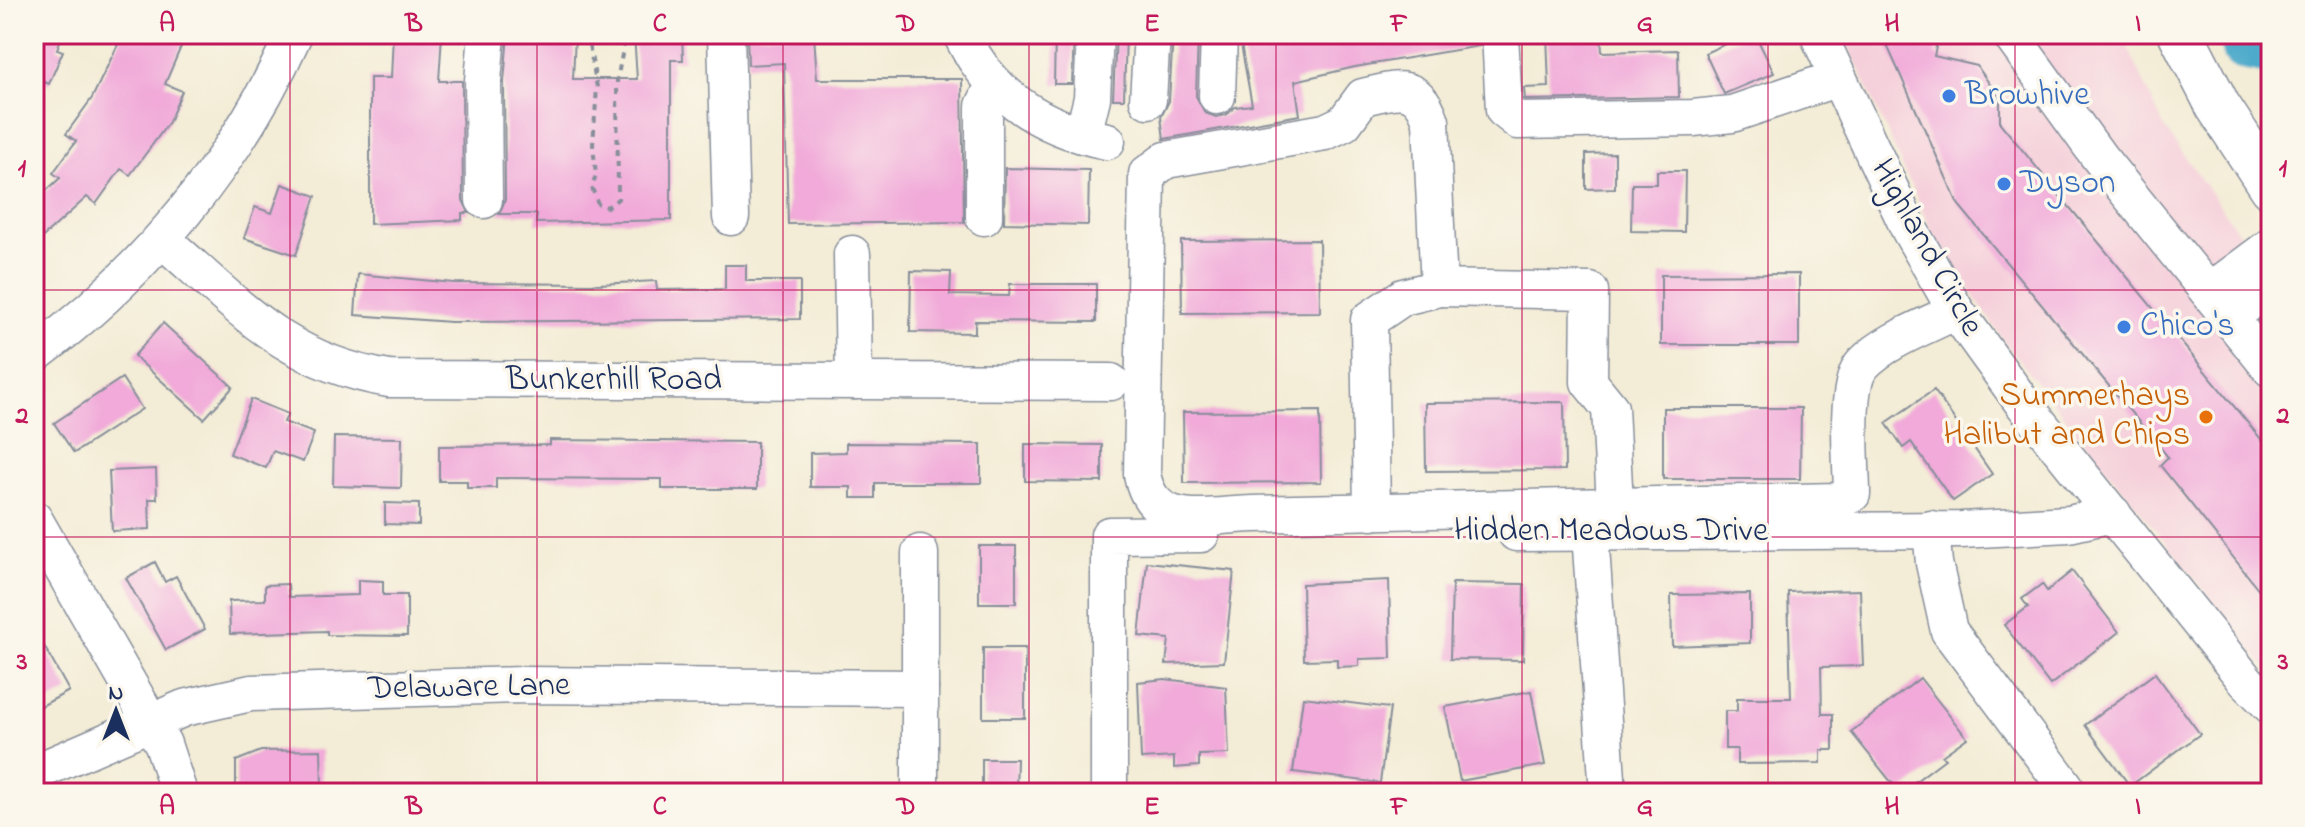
<svg xmlns="http://www.w3.org/2000/svg" width="2305" height="827" viewBox="0 0 2305 827" font-family="'Indie Flower',sans-serif">
<rect width="100%" height="100%" fill="#fbf7ec"/>
<filter id="ink" filterUnits="userSpaceOnUse"><feTurbulence type="fractalNoise" baseFrequency=".0125" numOctaves="2"/><feDisplacementMap in="SourceGraphic" scale="16" xChannelSelector="R" yChannelSelector="G"/><feConvolveMatrix kernelMatrix="1 2 1 2 8 2 1 2 1" color-interpolation-filters="sRGB"/></filter>
<filter id="wash" filterUnits="userSpaceOnUse"><feTurbulence type="fractalNoise" baseFrequency=".006" numOctaves="4" result="noise"/><feDisplacementMap in="SourceGraphic" scale="32" xChannelSelector="R" yChannelSelector="G"/><feGaussianBlur stdDeviation="1.8" result="paint"/><feColorMatrix in="noise" values="0 0 0 0 0 0 0 0 0 0 0 0 0 0 0 0 0 1.4 0 .05"/><feComposite in="paint" operator="in"/></filter>
<g filter="url(#wash)">
<rect width="100%" height="100%" fill="#f3ecd6"/>
<polygon fill="#f5cfda" points="1843,34 2122,34 2164,127 2271,278 2271,674 2003,340 1933,234"/>
<g fill="none" stroke-linecap="round" stroke-linejoin="round">
<polyline stroke="#4daacb" stroke-width="44" points="2243,48 2271,53"/>
</g>
<g id="blocks">
<g fill="#f1aad9">
<polygon points="34,34 63,34 57,49 63,51 49,84 34,78"/>
<polygon points="123,34 167,34 183,42 165,84 182,91 169,122 130,175 121,169 96,204 87,197 34,245 34,202 60,178 53,173 76,141 66,134 92,98"/>
<polygon points="393,34 442,34 439,81 462,81 463,200 469,213 462,213 462,220 370,224 370,78 391,78"/>
<polygon points="508,34 575,34 573,79 637,79 634,34 682,34 683,60 671,60 671,220 536,223 537,214 499,214 505,200 504,82"/>
<polygon points="747,34 814,34 817,79 962,79 964,222 788,224 784,63 748,65"/>
<polygon points="1055,34 1074,34 1072,84 1054,84"/>
<polygon points="1116,34 1126,34 1124,99 1113,99"/>
<polygon points="1173,34 1198,34 1196,96 1205,113 1216,117 1226,115 1235,107 1252,105 1240,39 1268,34 1479,34 1480,46 1355,67 1295,81 1300,115 1164,139 1161,117 1169,101"/>
<polygon points="1547,34 1601,34 1602,52 1678,50 1679,97 1525,100 1524,88 1549,87"/>
<polygon points="1748,34 1755,34 1774,73 1724,94 1705,53"/>
<polygon points="1882,34 1939,34 1934,56 1977,66 2000,99 2000,123 2271,451 2271,605 2160,465 2168,457 1958,204"/>
<polygon points="1615,153 1615,188 1586,189 1586,154"/>
<polygon points="1005,168 1089,170 1088,225 1004,223"/>
<polygon points="1657,171 1685,171 1684,232 1631,231 1632,184 1657,184"/>
<polygon points="282,184 316,196 296,255 244,238 255,207 272,213"/>
<polygon points="1319,240 1320,312 1182,313 1181,241"/>
<polygon points="725,265 746,265 746,281 800,281 800,319 451,322 355,315 358,274 454,283 598,284 656,281 657,290 725,289"/>
<polygon points="911,271 951,272 950,295 1009,296 1010,284 1096,284 1096,322 975,321 975,333 910,332"/>
<polygon points="1799,274 1799,345 1661,345 1661,275"/>
<polygon points="163,323 233,387 204,419 134,356"/>
<polygon points="122,378 142,409 74,453 54,423"/>
<polygon points="1934,390 1992,474 1953,501 1911,442 1903,448 1886,423"/>
<polygon points="251,399 288,414 284,422 314,433 303,462 273,451 266,468 230,454"/>
<polygon points="1564,402 1565,470 1426,471 1425,403"/>
<polygon points="1663,408 1801,408 1800,479 1663,479"/>
<polygon points="1320,411 1321,482 1184,483 1183,412"/>
<polygon points="334,437 402,438 401,488 333,486"/>
<polygon points="550,440 757,442 757,489 662,489 662,479 496,478 496,488 467,488 467,481 439,481 439,446 550,445"/>
<polygon points="846,443 981,444 981,483 875,483 875,498 851,498 851,487 810,487 810,453 846,452"/>
<polygon points="1025,444 1102,445 1102,482 1025,481"/>
<polygon points="156,469 157,499 149,499 150,529 112,531 109,471"/>
<polygon points="385,503 419,504 419,525 385,524"/>
<rect x="979" y="546" width="37" height="57"/>
<polygon points="155,562 165,582 176,576 205,629 166,650 126,578"/>
<polygon points="1147,562 1234,571 1224,662 1166,664 1169,639 1139,636"/>
<polygon points="2072,571 2119,632 2050,685 2004,625 2028,607 2022,599 2042,584 2047,591"/>
<polygon points="358,580 383,581 383,595 407,595 407,636 327,635 327,631 230,634 229,601 265,600 265,585 288,584 289,597 358,595"/>
<polygon points="1389,580 1391,658 1359,659 1359,666 1337,667 1337,659 1304,660 1302,584"/>
<polygon points="1452,583 1524,584 1523,660 1450,659"/>
<polygon points="1860,590 1863,666 1821,667 1822,714 1833,714 1833,750 1821,750 1821,763 1737,764 1737,749 1725,749 1725,711 1737,711 1737,698 1791,698 1788,592"/>
<polygon points="1750,594 1750,643 1672,646 1671,595"/>
<polygon points="34,628 69,691 34,710"/>
<rect x="983" y="648" width="42" height="70"/>
<polygon points="2155,673 2200,734 2130,786 2085,725"/>
<polygon points="1920,678 1967,738 1942,756 1945,759 1900,793 1851,732"/>
<polygon points="1165,679 1226,687 1229,754 1199,755 1199,766 1174,768 1174,757 1141,759 1138,682"/>
<polygon points="1531,691 1545,765 1460,781 1445,707"/>
<polygon points="1303,697 1390,708 1380,783 1293,772"/>
<polygon points="321,750 322,789 236,793 236,761 261,751"/>
<polygon points="982,759 1017,759 1016,793 982,793"/>
</g>
</g>
</g>
<g filter="url(#ink)">
<use href="#blocks" fill-opacity="0" stroke="#878e9a" stroke-width="2"/>
<g fill="none" stroke-linecap="round" stroke-linejoin="round">
<defs>
<g id="minor">
<polyline points="726,34 731,217"/>
<path d="M961,34C991,96 1041,128 1107,141"/>
<polyline points="1500,34 1504,110 1518,121 1693,118 1732,114 1838,78"/>
<polyline points="1818,34 1909,229 1956,311 2022,402 2247,682 2271,706"/>
<polyline points="2010,34 2099,157 2271,369"/>
<polyline points="1217,96 1219,34"/>
<polyline points="1148,100 1152,34"/>
<polyline points="1083,135 1092,98 1095,34"/>
<polyline points="484,200 483,81 487,34"/>
<polyline points="984,217 984,106 994,85"/>
<path d="M162,239C239,306 283,361 389,379L1111,382"/>
<polyline points="852,254 854,381"/>
<polyline points="2209,292 2271,246"/>
<polyline points="2230,318 2271,285"/>
<path d="M34,355C146,272 237,162 294,34"/>
<path d="M1615,506L1610,408L1589,382L1590,291L1439,288L1431,121C1418,82 1399,88 1363,97L1344,123L1325,132L1166,160L1147,174L1142,474C1153,532 1207,515 1253,514L1839,501L1852,494C1852,464 1843,385 1863,364C1886,340 1927,326 1956,311"/>
<polyline points="1372,512 1369,320 1403,297 1439,288"/>
<polyline points="34,519 163,744 179,793"/>
<polyline points="1931,529 1934,563 1949,631 2065,786 2056,793"/>
<polyline points="1516,533 1961,530 2069,524 2113,514"/>
<polyline points="1590,533 1608,793"/>
<polyline points="34,773 184,708 251,693 522,685 920,688"/>
<polyline points="920,793 920,553"/>
<polyline points="1109,793 1109,535 1201,534"/>
</g>
<polyline id="major" points="2181,34 2218,106 2271,187"/>
</defs>
<use href="#minor" stroke="#878e9a" stroke-width="39"/>
<use href="#major" stroke="#878e9a" stroke-width="47"/>
<polyline stroke="#878e9a" stroke-width="4" stroke-dasharray="6 6" stroke-linecap="butt" points="587,34 597,87 593,145 596,175 592,188 598,204 607,207 618,199 617,80 626,34"/>
<use href="#minor" stroke="#fff" stroke-width="36"/>
<use href="#major" stroke="#fff" stroke-width="44"/>
</g>
</g>
<path fill="none" stroke="#c2185b" stroke-width="2" stroke-opacity="0.55" d="M290,34V793M537,34V793M783,34V793M1029,34V793M1276,34V793M1522,34V793M1768,34V793M2015,34V793M34,290H2271M34,537H2271"/>
<g fill="#3f7fe0" stroke="#fbf7ec" stroke-width="3">
<circle cx="1949" cy="96" r="8"/>
<circle cx="2004" cy="184" r="8"/>
<circle cx="2124" cy="327" r="8"/>
</g>
<circle fill="#e8710a" stroke="#fbf7ec" stroke-width="3" cx="2206" cy="417" r="8"/>
<g text-anchor="middle" dominant-baseline="central" stroke-width="7" stroke-linejoin="round" paint-order="stroke">
<g font-size="34" fill="#366cbe" stroke="#fbf7ec" text-anchor="start">
<text x="1965" y="96">Browhive</text>
<text x="2020" y="184">Dyson</text>
<text x="2140" y="327">Chico's</text>
</g>
<g font-size="34" fill="#1b2f5e" stroke="#fbf7ec">
<text transform="translate(1926 248) rotate(61)">Highland Circle</text>
<text x="614" y="381">Bunkerhill Road</text>
<text x="1611" y="532">Hidden Meadows Drive</text>
<text transform="translate(469 688) rotate(-1)">Delaware Lane</text>
</g>
<g font-size="34" fill="#c56008" stroke="#fbf7ec" text-anchor="end">
<text x="2190" y="397">Summerhays<tspan x="2190" dy="39">Halibut and Chips</tspan></text>
</g>
</g>
<rect width="2305" height="827" fill="none" stroke="#fbf7ec" stroke-width="88"/>
<g transform="translate(116 711)" stroke="#fbf7ec" stroke-width="6" paint-order="stroke">
<path d="M0-6L14 30L0 20L-14 30Z" fill="#1b2f5e"/>
<text y="-12" font-size="22" font-weight="bold" text-anchor="middle" fill="#1b2f5e">N</text>
</g>
<rect x="44" y="44" width="2217" height="739" fill="none" stroke="#c2185b" stroke-width="3"/>
<g font-size="26" text-anchor="middle" font-weight="bold" fill="#c2185b">
<text x="167" y="31">A</text>
<text x="414" y="31">B</text>
<text x="660" y="31">C</text>
<text x="906" y="31">D</text>
<text x="1152" y="31">E</text>
<text x="1399" y="31">F</text>
<text x="1645" y="31">G</text>
<text x="1892" y="31">H</text>
<text x="2138" y="31">I</text>
<text x="22" y="176">1</text>
<text x="2283" y="176">1</text>
<text x="22" y="423">2</text>
<text x="2283" y="423">2</text>
<text x="22" y="669">3</text>
<text x="2283" y="669">3</text>
<text x="167" y="814">A</text>
<text x="414" y="814">B</text>
<text x="660" y="814">C</text>
<text x="906" y="814">D</text>
<text x="1152" y="814">E</text>
<text x="1399" y="814">F</text>
<text x="1645" y="814">G</text>
<text x="1892" y="814">H</text>
<text x="2138" y="814">I</text>
</g>
</svg>
